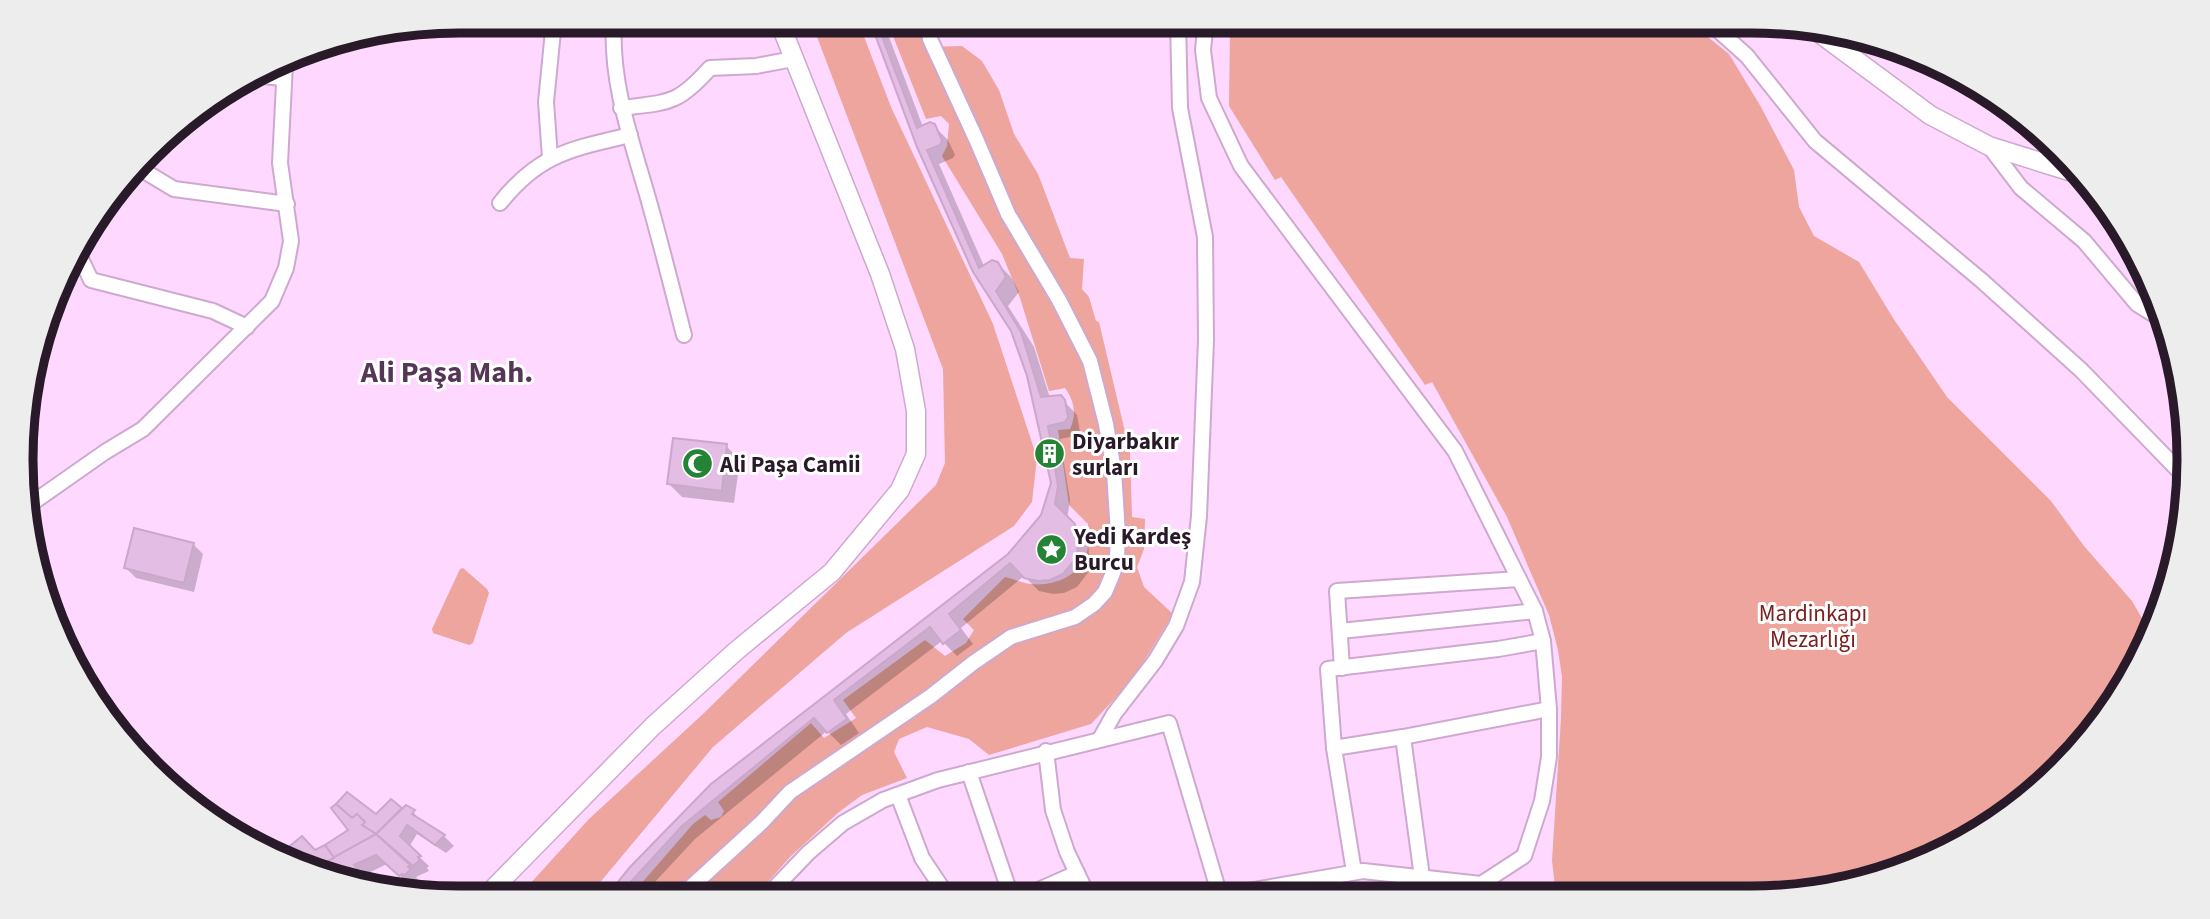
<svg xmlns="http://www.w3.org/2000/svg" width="2210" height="919" viewBox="0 0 2210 919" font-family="'Source Sans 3',sans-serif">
<rect width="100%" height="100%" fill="#ffd8ff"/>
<g fill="#eda59d">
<polygon points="811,21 858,21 891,107 993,324 1037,458 1032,502 1014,526 846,633 713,747 587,898 517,898 589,819 703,714 936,485 945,463 943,369"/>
<path d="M887,21H924L925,47L962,46L982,61L999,90L1014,134L1038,174L1070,258L1084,259L1082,289L1089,297L1096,321L1099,322L1130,453L1132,517L1145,519L1144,549L1137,567L1144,587L1173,614L1133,679L1091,724L989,755L969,739L927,727L899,739L894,752L907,778L862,795L839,812L791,856L754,897L636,898L633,893L693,824L705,815L711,820L721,817L724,811L718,802L811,723L824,738L856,718L843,700L925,640L945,656L966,643L974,630L963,619L1005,577C1014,579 1022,583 1031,584C1057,587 1085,573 1088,546C1089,539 1088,531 1088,524L1069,505L1058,430L1070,429C1077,415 1074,400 1065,388L1049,391L1020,298L1002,254L942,156L947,146L949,124L941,116L926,119Z"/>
<polygon points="1234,21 1688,21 1729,54 1761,107 1794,170 1799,207 1814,236 1859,262 1893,318 1947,397 2051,501 2084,546 2132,601 2150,632 2115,703 2039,789 1919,864 1808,894 1556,895 1552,861 1561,718 1562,677 1558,650 1549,615 1507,517 1432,382 1425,385 1281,177 1275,180 1229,106 1230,31"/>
<polygon points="463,568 487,589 489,593 473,643 469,645 433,633 432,629 460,569"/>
</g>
<g fill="#0003">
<polygon points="871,21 883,21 923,127 934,126 948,140 955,155 953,158 939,164 984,266 997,263 1011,277 1019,292 1008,306 1034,347 1050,398 1060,397 1077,415 1080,432 1079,435 1060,439 1070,500 1067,519 1088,539 1090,570 1077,587 1064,593 1053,594 1039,591 1024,576 961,628 973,644 957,656 942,641 846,714 859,733 841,745 827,731 695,839 641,897 608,898 631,868 1009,555 1043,516 1052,483 1029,375 1013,331 974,271"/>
<polygon points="726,446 740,460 734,503 682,497 669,484"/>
<polygon points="193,544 203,554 194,592 136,578 126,568"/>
<polygon points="392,802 402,811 413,812 423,823 444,836 454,846 446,853 417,834 409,847 429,866 427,868 429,871 416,877 419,881 416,884 413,883 410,885 387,864 362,876 368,883 318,875 313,871 314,869 310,865 307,868 283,855 302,838 315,852 376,817"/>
</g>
<g fill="#e3bde3" stroke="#cba7cc" stroke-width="2">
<polygon points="870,21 876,21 917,128 930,122 935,124 942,141 940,145 927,150 979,268 992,260 998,262 1006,277 996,291 1021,332 1041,397 1061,395 1065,400 1068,417 1065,422 1048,426 1058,486 1055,504 1075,524 1078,556 1063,574 1050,580 1038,581 1024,578 1010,563 949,614 961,630 943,644 930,627 834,700 847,719 827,733 814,718 682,826 616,898 605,898 630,867 711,784 1008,554 1041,515 1051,483 1027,376 1011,331 973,272 917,147"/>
<polygon points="673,438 727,444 722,491 667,484"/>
<polygon points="134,528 194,543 184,583 124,568"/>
<polygon points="347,792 376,814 391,799 402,808 376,834 362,825 365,822 357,814 352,818 336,804"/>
<polygon points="336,804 352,818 357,814 365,822 362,825 376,834 334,858 325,845 348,830 331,808"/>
<polygon points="406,805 415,810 412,814 445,835 435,845 407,825 400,836 421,856 418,857 420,860 413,866 376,834"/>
<polygon points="376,834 410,865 408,867 411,869 405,875 402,874 399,876 376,855 354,865 368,883 343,879 327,861"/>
<polygon points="302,836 315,850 325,845 334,858 313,868 303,858 299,857 295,861 281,853"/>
<polygon points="327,861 337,870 343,879 318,875 311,870"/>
</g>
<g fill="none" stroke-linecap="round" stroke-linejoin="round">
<defs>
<g id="minor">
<path d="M614,21C610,85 633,144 650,205C662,248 673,292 684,335"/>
<polyline points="1206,21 1203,50 1209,98 1241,166 1455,451 1535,611 1543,641 1549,709 1549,757 1542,801 1524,856 1481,884 1363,871 1219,896"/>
<polyline points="1708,21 1747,56 1815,141 1981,280 2081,370 2182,474"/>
<polyline points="263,76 282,78"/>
<path d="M621,108C669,102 677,105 710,68L756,66L793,59"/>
<polyline points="1989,146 2021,188 2084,241 2137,304 2158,317"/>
<polyline points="550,158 546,102 554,21"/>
<polyline points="139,168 174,189 287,204"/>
<path d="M500,203C540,153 572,149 630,135"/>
<polyline points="73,258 81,259 91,280 213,311 247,327"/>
<polyline points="25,508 105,452 143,429 272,301 286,268 291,241 280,163 285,64"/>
<polyline points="1340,631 1535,611"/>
<polyline points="1342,668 1337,591 1519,579"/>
<polyline points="1403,737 1422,877"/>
<polyline points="1100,739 1114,714 1155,661 1176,626 1192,582 1199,516 1206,340 1205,237 1180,108 1178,21"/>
<polyline points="1334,748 1328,669 1498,649 1543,641"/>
<polyline points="1046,751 1053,810 1067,852 1088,896"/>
<polyline points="969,772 1011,896"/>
<polyline points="898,795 922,858 948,897"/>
<polyline points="1354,872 1334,748 1403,737 1549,709"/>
<polyline points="1025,896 1077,873"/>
<polyline points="680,897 762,822 790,792 931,696 973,663 1011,637 1075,617 1094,604 1105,592 1113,573 1117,557 1118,534 1114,471 1106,424 1090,361 1059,300 1008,214 976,139 930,39 929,21"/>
<polyline points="766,897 808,853 843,823 883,800 938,780 1169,723 1220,896"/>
</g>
<g id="tertiary">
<polyline points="1818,32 1930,115 1989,146 2072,172"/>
<polyline points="484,898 653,726 736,651 832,572 900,490 916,454 916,411 905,349 880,274 779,21"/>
</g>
</defs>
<use href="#minor" stroke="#cea9cf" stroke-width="18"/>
<use href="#tertiary" stroke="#cea9cf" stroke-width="21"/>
<use href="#minor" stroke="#fff" stroke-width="14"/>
<use href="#tertiary" stroke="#fff" stroke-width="18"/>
</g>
<defs>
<symbol id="building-disc" viewBox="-11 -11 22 22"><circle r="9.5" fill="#258335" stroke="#fff"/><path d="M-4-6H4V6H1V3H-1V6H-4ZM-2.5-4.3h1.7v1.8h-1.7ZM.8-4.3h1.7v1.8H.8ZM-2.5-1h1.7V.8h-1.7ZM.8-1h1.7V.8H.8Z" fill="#fff"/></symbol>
<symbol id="mosque-disc" viewBox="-11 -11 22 22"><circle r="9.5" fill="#258335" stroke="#fff"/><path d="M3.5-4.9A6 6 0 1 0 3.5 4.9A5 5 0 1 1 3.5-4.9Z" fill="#fff"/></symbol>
<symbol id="sight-disc" viewBox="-11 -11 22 22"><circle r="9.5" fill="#258335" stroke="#fff"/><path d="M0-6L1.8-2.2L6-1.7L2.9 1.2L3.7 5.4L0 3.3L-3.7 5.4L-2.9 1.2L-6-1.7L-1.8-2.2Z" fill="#fff"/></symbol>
</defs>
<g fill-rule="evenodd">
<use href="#building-disc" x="1032" y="436" width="35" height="35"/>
<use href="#mosque-disc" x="680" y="446" width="35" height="35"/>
<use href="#sight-disc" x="1034" y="532" width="35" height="35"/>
</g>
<g text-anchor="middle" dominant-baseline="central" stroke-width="6" stroke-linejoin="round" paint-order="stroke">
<g font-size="23" font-weight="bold" fill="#281a28" stroke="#fff" text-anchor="start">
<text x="1072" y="441">Diyarbakır<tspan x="1072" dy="26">surları</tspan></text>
<text x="720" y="464">Ali Paşa Camii</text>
<text x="1074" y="536">Yedi Kardeş<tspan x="1074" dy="26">Burcu</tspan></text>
</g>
<g font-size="23" fill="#7b201f" stroke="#fff">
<text x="1813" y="613">Mardinkapı<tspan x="1813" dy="26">Mezarlığı</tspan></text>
</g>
<g font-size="30" font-weight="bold" fill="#553656" stroke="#fff">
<text x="447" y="372">Ali Paşa Mah.</text>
</g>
</g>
<path d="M0 0H2210V919H0ZM459 33H1751A426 426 0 0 1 2177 459V460A426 426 0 0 1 1751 886H459A426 426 0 0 1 33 460V459A426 426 0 0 1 459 33Z" fill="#eeedee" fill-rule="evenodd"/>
<path fill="none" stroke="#281a28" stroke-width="9" d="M459 33H1751A426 426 0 0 1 2177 459V460A426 426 0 0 1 1751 886H459A426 426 0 0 1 33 460V459A426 426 0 0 1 459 33Z"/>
</svg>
